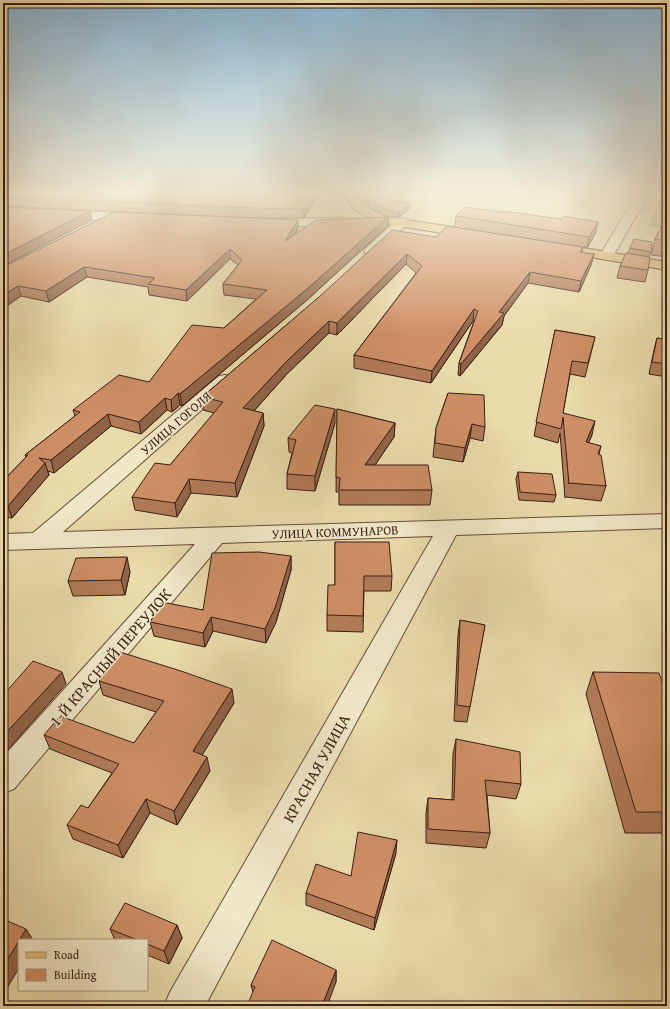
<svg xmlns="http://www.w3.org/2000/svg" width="670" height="1009" viewBox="0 0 670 1009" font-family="'Gentium Book Plus',serif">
<rect width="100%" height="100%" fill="#eadbab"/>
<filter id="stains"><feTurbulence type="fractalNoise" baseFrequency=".005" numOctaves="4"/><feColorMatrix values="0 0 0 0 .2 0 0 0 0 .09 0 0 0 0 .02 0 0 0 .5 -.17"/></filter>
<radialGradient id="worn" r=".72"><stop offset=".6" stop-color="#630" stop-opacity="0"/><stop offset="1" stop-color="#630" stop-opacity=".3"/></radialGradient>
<polygon fill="#bebe84" stroke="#7b6e4c" points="665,192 667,192 667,228 650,225"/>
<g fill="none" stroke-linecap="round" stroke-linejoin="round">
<defs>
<g id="minor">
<polygon points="638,192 650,192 612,258 602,258 600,255"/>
<polygon points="3,207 136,214 140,215 142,218 140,221 136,222 3,215"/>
<polygon points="339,218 343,219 345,222 343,225 268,227 264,226 262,223 264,220 268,219"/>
<polygon points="402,218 406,219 408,222 406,225 376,254 366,254 364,251 366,248 398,219"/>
<polygon points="225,375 231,376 234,380 231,384 63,532 667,514 667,528 456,535 205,1006 164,1006 170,992 433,536 222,543 14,789 3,793 3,757 195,544 3,550 3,534 33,533 219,376"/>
</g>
<g id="major">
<polygon points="348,192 360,192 358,196 362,204 385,217 474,230 479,231 480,234 479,237 474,238 378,223 353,209 346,196"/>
<polygon points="553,243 667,262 667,270 548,250 546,247 548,244"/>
</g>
</defs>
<use href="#minor" stroke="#644e3a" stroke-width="2"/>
<use href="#major" stroke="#381f15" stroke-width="2"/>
<use href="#minor" fill="#f1e8c8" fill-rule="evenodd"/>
<use href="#major" fill="#e5be76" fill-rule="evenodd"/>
</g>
<g fill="#b27b58" stroke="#381f15">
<polygon points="3,192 320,192 304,218 252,218 3,206"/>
<polygon points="363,195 410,208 399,217 387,216 368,207 363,200"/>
<polygon points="456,216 596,232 587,248 583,247 582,253 594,254 591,265 579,292 528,283 504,316 502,325 460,376 458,375 459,363 474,321 473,321 431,383 354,368 354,355 416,273 406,264 337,335 329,333 286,375 254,411 263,413 264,426 237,497 191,493 177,517 135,510 132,497 170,465 214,413 203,410 202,397 319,297 455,227"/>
<polygon points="388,217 388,226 307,300 182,406 180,405 172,412 167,410 141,434 111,426 54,473 48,471 49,475 12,518 3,517 3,481 26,457 25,455 75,416 73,410 149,382 224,328 256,299 224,295 223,284 238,265 230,259 187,301 149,295 148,287 87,277 49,302 21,296 5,307 3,306 3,267 298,229 295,234"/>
<polygon points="667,217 667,257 651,255 655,239"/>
<polygon points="630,248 651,252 649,256 648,270 645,282 617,278 620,266 628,253"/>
<polygon points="555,330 595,337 585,377 570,374 563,413 592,435 588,443 601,446 599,454 606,486 601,501 566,497 565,498 560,433 558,443 534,436"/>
<polygon points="657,338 667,340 667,377 649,374 654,350"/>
<polygon points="448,393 485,427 483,441 470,438 463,462 433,457 436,428"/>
<polygon points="337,409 395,423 394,437 375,465 432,490 430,505 339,505 339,492 336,492"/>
<polygon points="335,423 315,491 287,489 287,474 292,453 289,452 288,438"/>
<polygon points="518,472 556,495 554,502 519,500 516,479"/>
<polygon points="335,542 392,576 391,591 364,591 363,632 327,631 327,615 335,585"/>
<polygon points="291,556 291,570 276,622 266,643 213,631 205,647 154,636 150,622 203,610"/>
<polygon points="130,572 125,595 73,596 68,581"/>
<polygon points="460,620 485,625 467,722 454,721 458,635"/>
<polygon points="593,672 667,695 667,833 625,833 586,694"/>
<polygon points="99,681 234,703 202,755 210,771 177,825 150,813 123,858 73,839 67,825 88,808 112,773 50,749 44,735 134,743 156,712 103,695"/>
<polygon points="456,739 521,784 516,799 487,795 490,833 486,848 426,843 426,813 428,798 452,800 453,754"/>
<polygon points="396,853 374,930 306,905 306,893 351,876"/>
<polygon points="177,925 182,938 169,964 147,955 147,940 115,940 110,929"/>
<polygon points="336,970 336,982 253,992 251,985"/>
</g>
<g fill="#916447" stroke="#381f15">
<polygon points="315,192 320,192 304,218 304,209"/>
<polygon points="410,203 410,208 399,217 399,212"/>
<polygon points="90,211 92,220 3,266 3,255"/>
<polygon points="388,217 388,226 307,300 182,406 180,394"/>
<polygon points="298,220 298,229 285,251 285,241"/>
<polygon points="598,222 596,232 587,248 589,237"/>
<polygon points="230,249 230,259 187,301 186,290"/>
<polygon points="407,254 406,264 337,335 337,323"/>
<polygon points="594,254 591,265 579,292 581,281"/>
<polygon points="84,267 87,277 49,302 46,291"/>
<polygon points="530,272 528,283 504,316 502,325 460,376 461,364 499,312"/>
<polygon points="18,286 21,296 5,307 3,300 3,295"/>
<polygon points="474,309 473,321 431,383 432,371"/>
<polygon points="329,321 329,333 286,375 245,421 243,408 286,362"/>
<polygon points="178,393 180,405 172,412 171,400"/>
<polygon points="165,398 167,410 141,434 139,422"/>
<polygon points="335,409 335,423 315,491 315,476"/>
<polygon points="263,413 264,426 237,497 235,483"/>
<polygon points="108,414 111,426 54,473 51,460"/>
<polygon points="595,421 592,435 583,456 586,442"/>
<polygon points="395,423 394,437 365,480 365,465"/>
<polygon points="472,424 470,438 463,462 465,448"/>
<polygon points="45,463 49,475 12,518 8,506"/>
<polygon points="189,479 191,493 177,517 175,503"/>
<polygon points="291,556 291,570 276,622 266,643 265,629"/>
<polygon points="127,557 130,572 125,595 121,580"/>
<polygon points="211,617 213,631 205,647 203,633"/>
<polygon points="62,672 66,684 3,755 3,736"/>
<polygon points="232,689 234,703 196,765 193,751"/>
<polygon points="207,757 210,771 177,825 174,811"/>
<polygon points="146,799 150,813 123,858 118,845"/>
<polygon points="397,840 396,853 374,930 375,918"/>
<polygon points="177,925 182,938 169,964 164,951"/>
<polygon points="26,929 33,940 19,940"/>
<polygon points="19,940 19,968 3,995 3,967"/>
<polygon points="336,970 336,982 327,1006 322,1006"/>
</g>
<g fill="#cf8f66" stroke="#381f15">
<polygon points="3,192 315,192 304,209 251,208 3,197"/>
<polygon points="363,195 410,203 399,212 387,210 368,202"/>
<polygon points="3,207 90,211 3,255"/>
<polygon points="465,207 501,212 502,211 562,219 564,216 598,222 589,237 456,216"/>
<polygon points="114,212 298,220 285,241 316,220 388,217 307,289 180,394 178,393 171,400 165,398 139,422 108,414 51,460 39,458 45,463 8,506 3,505 3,481 28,455 25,455 80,412 73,410 119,375 149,382 192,325 224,328 267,290 223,284 242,260 230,249 186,290 148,284 155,278 84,267 46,291 18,286 3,295 3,267"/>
<polygon points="667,217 667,241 655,239"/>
<polygon points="447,226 583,247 580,252 594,254 581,281 530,272 499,312 504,313 461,364 459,363 478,311 474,309 432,371 354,355 422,266 407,254 337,323 329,321 286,362 243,408 263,413 235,483 189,479 175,503 132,497 155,463 170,465 223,402 202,397 319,297 392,230 436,237"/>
<polygon points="634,239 652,242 651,252 630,248"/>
<polygon points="626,253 650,257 648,270 620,266"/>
<polygon points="555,330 595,337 588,363 572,361 563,413 595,421 586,442 601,446 598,454 601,455 606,486 569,483 569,484 563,417 561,429 536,422"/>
<polygon points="657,338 667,340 667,364 652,362"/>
<polygon points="448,393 484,395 485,427 472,424 465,448 435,443 436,428"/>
<polygon points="315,405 335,409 315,476 287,474 296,440 288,438"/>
<polygon points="337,409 395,423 365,465 428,465 432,490 339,490 340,478 336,477"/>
<polygon points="518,472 552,474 556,495 520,492"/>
<polygon points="335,542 389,542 392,576 364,576 363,616 327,615 328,585 335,585"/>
<polygon points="259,552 291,556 275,608 265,629 211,617 203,633 150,622 162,602 203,610 212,553"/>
<polygon points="127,557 121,580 68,581 76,558"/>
<polygon points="460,620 485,625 470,707 457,705"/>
<polygon points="120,652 181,671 232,689 193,751 207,757 174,811 146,799 118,845 67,825 81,805 88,808 119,764 44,735 60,716 134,743 164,701 99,681"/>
<polygon points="33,661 62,672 3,736 3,691 6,692"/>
<polygon points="593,672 659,673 667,695 667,812 636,812"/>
<polygon points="456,739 520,752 521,784 485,780 490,833 428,829 428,798 454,800"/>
<polygon points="358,832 397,840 375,918 306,893 316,864 351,876"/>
<polygon points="125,903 177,925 164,951 147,944 147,940 137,940 110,929"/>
<polygon points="3,919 26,929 3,967"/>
<polygon points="272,940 336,970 322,1006 247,1006 255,987 251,985"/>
<polygon points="381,1002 392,1006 380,1006"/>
</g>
<linearGradient id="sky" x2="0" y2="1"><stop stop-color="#8ab6d4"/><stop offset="0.58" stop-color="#f6efd9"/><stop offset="1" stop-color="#f6efd9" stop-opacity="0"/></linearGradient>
<rect width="670" height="333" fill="url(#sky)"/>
<g text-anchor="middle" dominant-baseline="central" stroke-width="3" stroke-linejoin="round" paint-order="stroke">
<g font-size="13" fill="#381f15" stroke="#f1e8c8">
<text transform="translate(176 423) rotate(-41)">УЛИЦА ГОГОЛЯ</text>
<text transform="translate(335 532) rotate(-2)">УЛИЦА КОММУНАРОВ</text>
</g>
<g font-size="16" fill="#381f15" stroke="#f1e8c8">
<text transform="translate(110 657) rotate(-49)">1-Й КРАСНЫЙ ПЕРЕУЛОК</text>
<text transform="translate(316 768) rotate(-61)">КРАСНАЯ УЛИЦА</text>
</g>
</g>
<rect width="670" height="1009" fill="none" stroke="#eadbab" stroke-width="16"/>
<rect x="4" y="4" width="662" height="1001" fill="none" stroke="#381f15" stroke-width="2"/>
<rect x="8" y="8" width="654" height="993" fill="none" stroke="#381f15"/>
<rect x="18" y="939" width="130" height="52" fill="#f1e8c8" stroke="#a79880"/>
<rect x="26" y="952" width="20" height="6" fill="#e5be76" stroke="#a79880"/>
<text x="54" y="959" font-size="12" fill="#381f15">Road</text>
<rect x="26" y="969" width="20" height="12" fill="#cf8f66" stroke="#a79880"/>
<text x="54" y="979" font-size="12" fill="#381f15">Building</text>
<rect width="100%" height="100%" filter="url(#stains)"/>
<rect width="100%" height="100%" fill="url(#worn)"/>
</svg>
